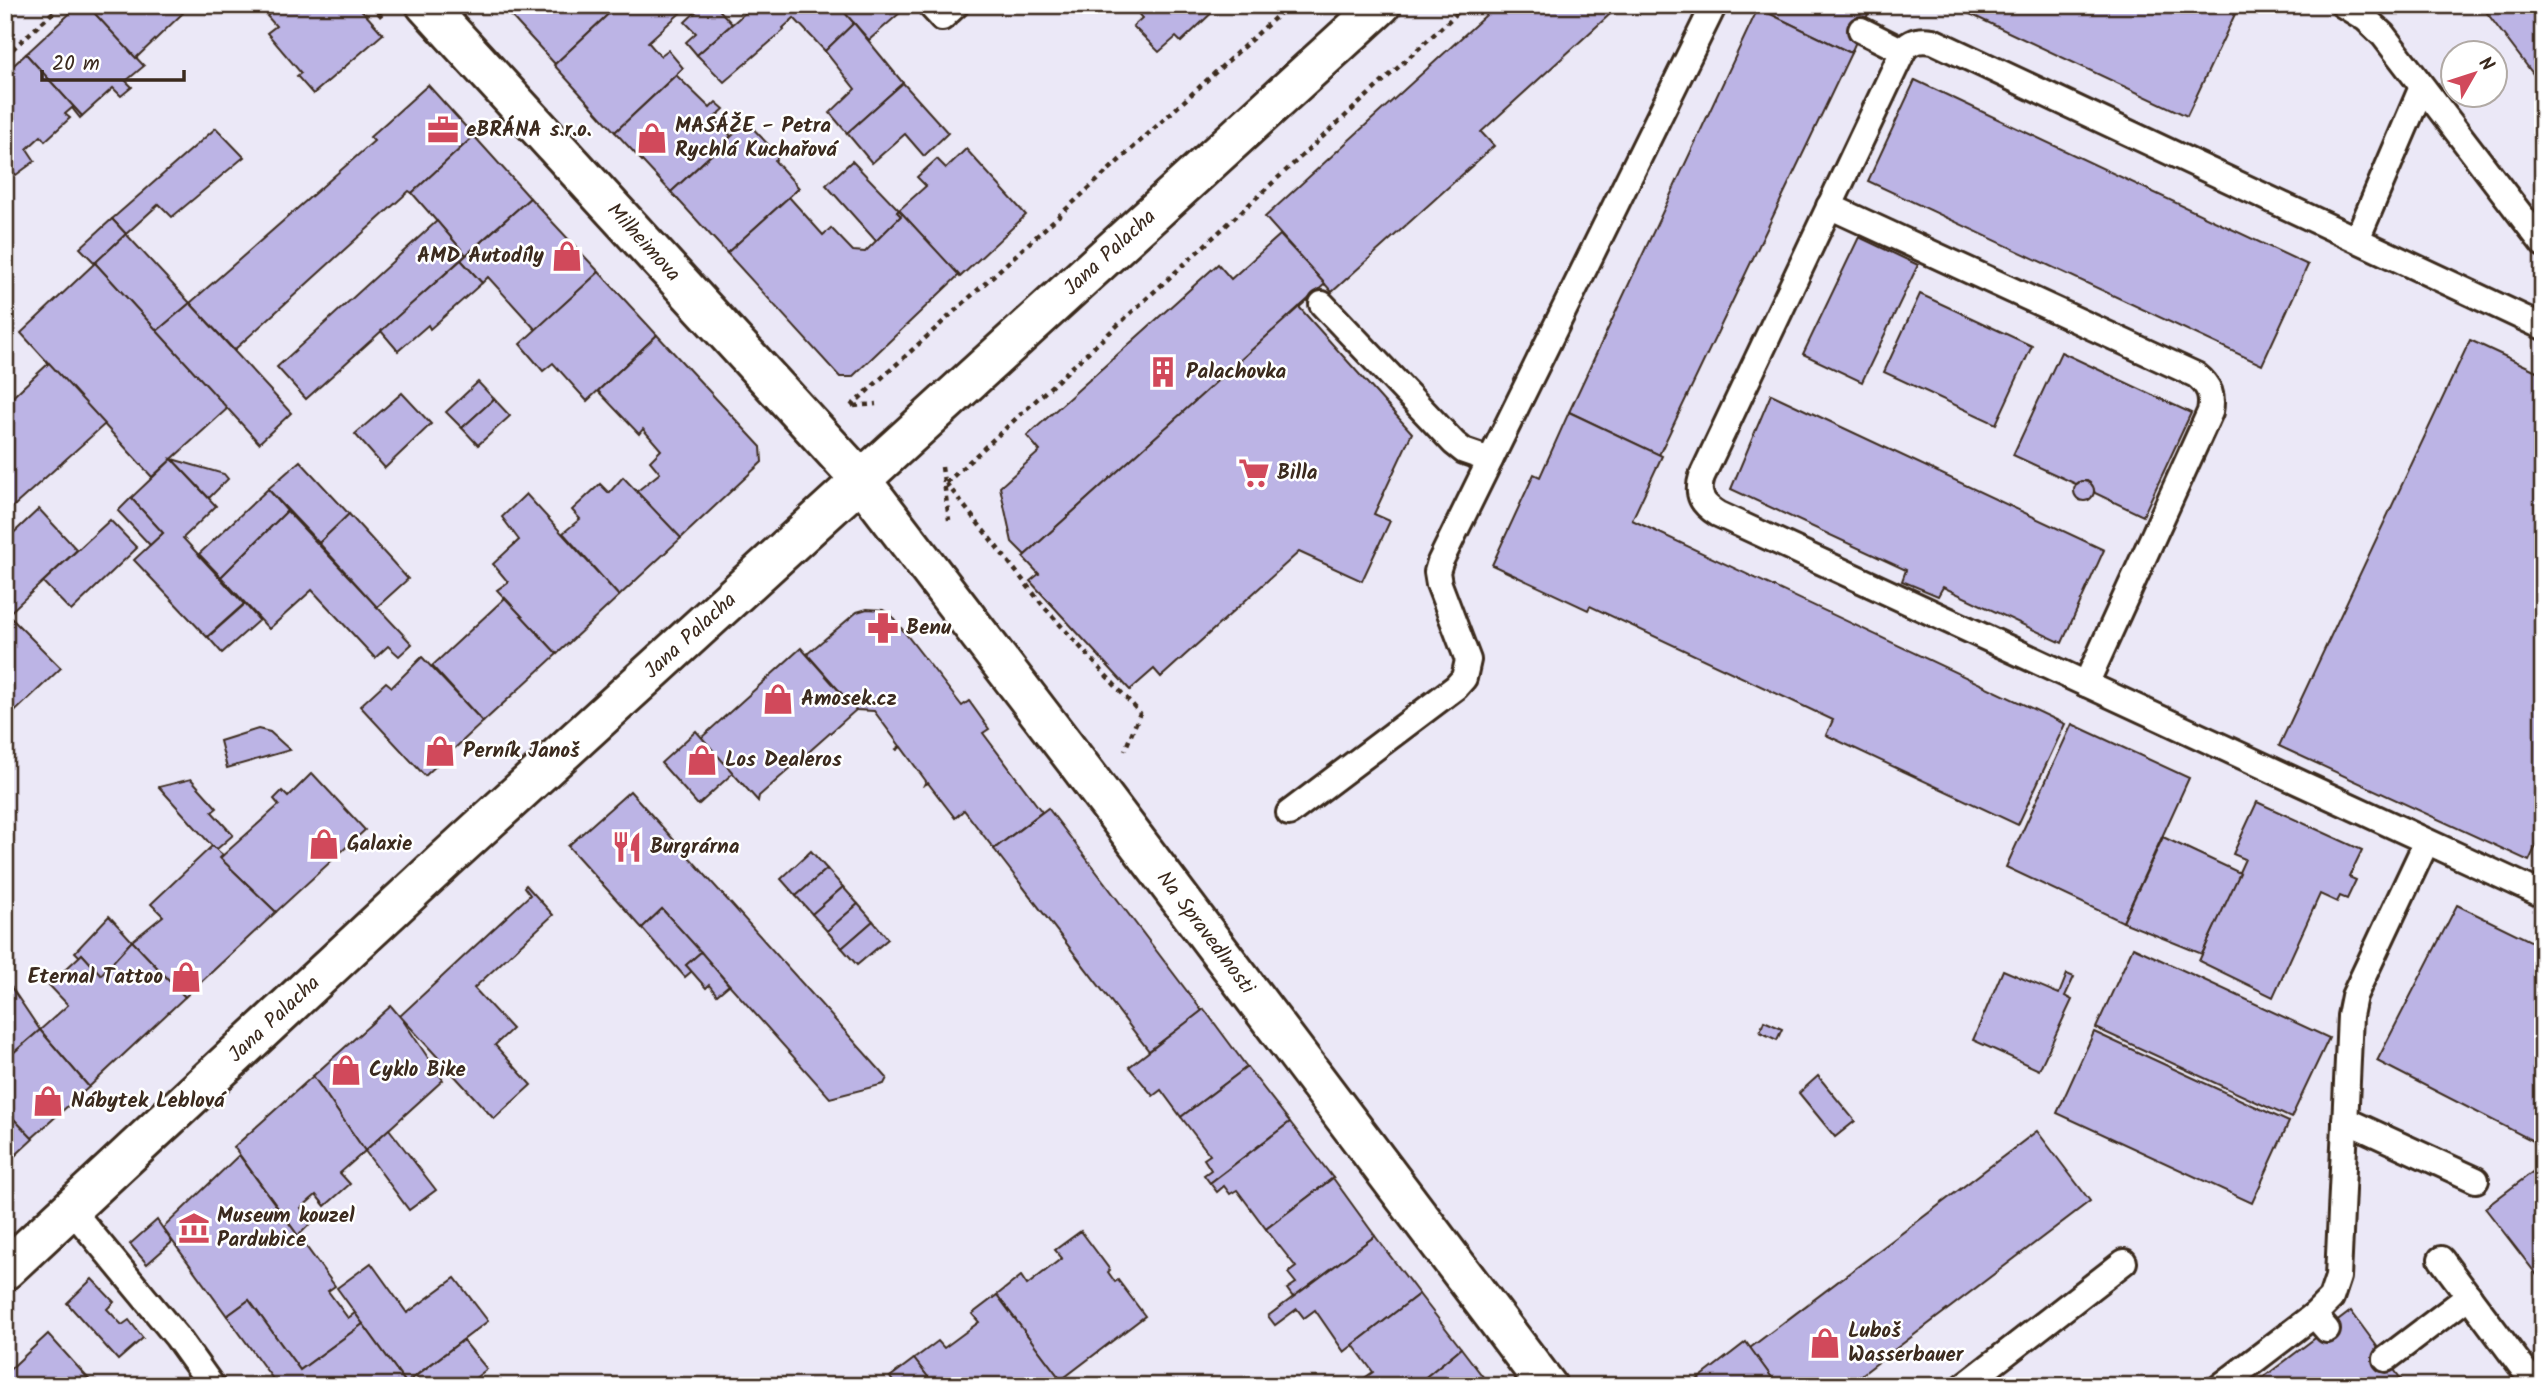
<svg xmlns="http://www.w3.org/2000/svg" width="2548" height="1391" viewBox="0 0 2548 1391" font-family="Kalam,sans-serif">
<rect width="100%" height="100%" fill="#ebe8f7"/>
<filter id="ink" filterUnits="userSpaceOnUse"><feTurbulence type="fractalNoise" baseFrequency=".0143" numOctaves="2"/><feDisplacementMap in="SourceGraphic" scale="14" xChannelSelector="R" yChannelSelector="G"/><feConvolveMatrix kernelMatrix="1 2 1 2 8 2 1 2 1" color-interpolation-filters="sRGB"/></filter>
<g filter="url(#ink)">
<g fill="#bcb4e5" stroke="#3b2a1e" stroke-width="2">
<polygon points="79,5 87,5 144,66 126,81 132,87 121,96 113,88 82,116 26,54"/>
<polygon points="87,5 176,5 183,13 136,58"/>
<polygon points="260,5 280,5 269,15"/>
<polygon points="280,5 357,5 383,34 313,94 297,76 301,73 267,33 276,26 267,16"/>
<polygon points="501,5 618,5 555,64"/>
<polygon points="618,5 689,5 648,42 660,56 668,50 683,68 615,132 554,65"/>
<polygon points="703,5 715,5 732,24 697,55 686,42 696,33 685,22"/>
<polygon points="754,5 838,5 854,23 825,51 794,18 783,28 784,30 724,82 697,55"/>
<polygon points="838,5 895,5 901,12 869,40"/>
<polygon points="1131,5 1220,5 1181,42 1176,37 1159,52 1133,26 1142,18"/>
<polygon points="1497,5 1620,5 1481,132 1494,146 1332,292 1265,217"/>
<polygon points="1760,5 1872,5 1851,53 1758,8"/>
<polygon points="1951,5 2222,5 2236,12 2187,116"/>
<polygon points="2481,5 2543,5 2543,87"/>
<polygon points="1758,8 1851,53 1659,455 1569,412"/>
<polygon points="854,23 903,83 847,133 830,113 855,89 825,51"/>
<polygon points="26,54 82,116 80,118 72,108 65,114 70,118 45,141 41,136 27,149 35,161 16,175 5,163 5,73"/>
<polygon points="676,75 710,108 716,102 724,109 714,118 731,136 671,192 615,132"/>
<polygon points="1915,80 2308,265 2262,365 1868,181"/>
<polygon points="903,83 948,133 924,156 905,134 872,163 847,133"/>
<polygon points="428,85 474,136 412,193 409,191 234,350 190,303 374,141 370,137"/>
<polygon points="747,122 779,156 775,161 799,188 727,253 671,192"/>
<polygon points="216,128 244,157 172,217 159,204 126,234 112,219"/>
<polygon points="474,136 530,198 466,255 412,193"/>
<polygon points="966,149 1026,215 960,277 899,210 926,186 917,177 937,159 946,168"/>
<polygon points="852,161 899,210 897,212 901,216 876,241 826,185"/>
<polygon points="789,197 823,235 831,228 853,251 865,252 901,216 897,212 899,210 959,275 852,377 840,377 727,253"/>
<polygon points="530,198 599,272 536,330 488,277 482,283 461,260"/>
<polygon points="112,219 126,234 95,263 80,248"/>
<polygon points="437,221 466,255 306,399 277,367"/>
<polygon points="126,234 190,303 157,331 95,263"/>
<polygon points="1280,235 1325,284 1025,555 1012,542 1000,487 1040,451 1027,436 1218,264 1231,279"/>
<polygon points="1859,237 1918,265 1862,382 1803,354"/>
<polygon points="461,260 482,283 430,329 428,325 398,351 381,331"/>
<polygon points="95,263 228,408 152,477 21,333"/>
<polygon points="599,272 657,335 587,401 553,363 543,371 520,344"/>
<polygon points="1920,294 2032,346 1996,424 1884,372"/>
<polygon points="190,303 291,413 259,443 157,331"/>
<polygon points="1299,307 1412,433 1374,514 1390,521 1362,581 1299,552 1161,677 1154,669 1130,690 1030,581 1039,574 1023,557"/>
<polygon points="657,335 761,447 762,462 681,538 636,492 660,473 650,461 661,450 643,429 639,434 598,391"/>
<polygon points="2470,340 2543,374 2543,831 2529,861 2279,746"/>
<polygon points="2061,352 2191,413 2143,516 2095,493 2092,485 2087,481 2081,481 2076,484 2013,455"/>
<polygon points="49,363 105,424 5,514 5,404"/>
<polygon points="478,382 494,399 462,428 446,412"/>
<polygon points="402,393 431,424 385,468 355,434"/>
<polygon points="1771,394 2104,550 2062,643 1943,587 1938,596 1902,581 1906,570 1731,489"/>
<polygon points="494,399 510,416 478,445 462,428"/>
<polygon points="1569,412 1662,456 1632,520 2065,724 2018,825 1826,735 1833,720 1590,606 1588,610 1492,565 1534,474 1540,477"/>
<polygon points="172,459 216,506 183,538 244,604 207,637 134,560 163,533 131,498"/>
<polygon points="172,459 224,474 228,479 209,498"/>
<polygon points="300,461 349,514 319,543 268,489"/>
<polygon points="623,477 681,538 619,596 563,533 580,519 572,510 600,484 609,493"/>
<circle cx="2084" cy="491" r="10"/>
<polygon points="268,489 287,511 221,577 199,554"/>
<polygon points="526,494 619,596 557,654 497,590 508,582 493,564 519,540 502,517"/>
<polygon points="131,498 163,533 150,545 118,511"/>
<polygon points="39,509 77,550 5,617 5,541"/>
<polygon points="287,511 412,644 399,656 388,646 375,658 312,590 269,629 221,577"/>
<polygon points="349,514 408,579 377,607 319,543"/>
<polygon points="110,520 137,548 71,611 43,582"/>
<polygon points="505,598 557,654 483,722 432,666"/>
<polygon points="245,604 259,620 222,653 208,637"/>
<polygon points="867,609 883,610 891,615 962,706 969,701 989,729 983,733 1042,812 994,849 964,810 955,818 928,783 924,785 926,781 901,747 897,750 896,749 900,746 874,711 856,710 807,654 857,612"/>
<polygon points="8,615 61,668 5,721 5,617"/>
<polygon points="801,648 856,710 759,796 758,801 701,738"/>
<polygon points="422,657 483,722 425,776 360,706 386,682 392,687"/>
<polygon points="2072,724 2189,778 2123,922 2006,867"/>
<polygon points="258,729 270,732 290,750 227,768 220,741"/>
<polygon points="696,731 733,773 698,805 661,763"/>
<polygon points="312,773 365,830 276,912 220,858 279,805 274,799 282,791 288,797"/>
<polygon points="191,779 217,808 212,812 233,835 217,849 212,846 159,787"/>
<polygon points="630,791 887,1078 884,1084 830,1098 662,909 642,928 568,846"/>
<polygon points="2257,802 2362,850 2349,877 2356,880 2347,899 2340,896 2337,902 2320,894 2273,997 2199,961 2245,859 2233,854"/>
<polygon points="1048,808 1202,1011 1149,1051 994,849"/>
<polygon points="2163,837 2240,873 2202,954 2123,922"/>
<polygon points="212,846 223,855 220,858 276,912 185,997 132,941 163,916 151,904"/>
<polygon points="811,851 827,869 796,896 781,879"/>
<polygon points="827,869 843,887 812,914 796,896"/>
<polygon points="526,885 553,915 474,988 512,1029 495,1045 531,1085 494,1119 400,1016 530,895 524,887"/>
<polygon points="843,887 858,904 827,931 812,914"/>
<polygon points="858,904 873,921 842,948 827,931"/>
<polygon points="2457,905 2543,947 2543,1131 2537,1143 2377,1061"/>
<polygon points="662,909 701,952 686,965 692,971 685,977 642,928"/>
<polygon points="109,916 132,941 101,975 82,954 80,957 75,952"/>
<polygon points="873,921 888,939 857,965 842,948"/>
<polygon points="132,941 185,997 89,1087 40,1030 68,1005 49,985 82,954 101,975"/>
<polygon points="2133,947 2329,1038 2291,1118 2096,1028"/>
<polygon points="701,952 729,985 717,995 709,985 706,988 686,965"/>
<polygon points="2003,970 2059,994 2067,974 2074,977 2065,996 2072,1000 2039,1070 1973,1040"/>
<polygon points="5,978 40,1030 10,1056 5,1048"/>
<polygon points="391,1006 402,1019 443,1080 365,1151 313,1076"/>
<polygon points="1204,1009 1247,1067 1181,1117 1161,1090 1153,1096 1129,1067"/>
<polygon points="1764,1021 1782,1029 1777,1040 1760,1032"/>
<polygon points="40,1030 89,1087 32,1138 5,1110 5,1060"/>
<polygon points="2094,1032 2289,1122 2252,1203 2057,1113"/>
<polygon points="1247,1067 1290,1122 1210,1183 1204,1175 1211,1170 1204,1159 1210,1155 1181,1117"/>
<polygon points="313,1076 365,1151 340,1173 350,1184 325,1206 316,1195 301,1208 312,1222 298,1236 234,1147"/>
<polygon points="1818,1076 1855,1121 1835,1137 1799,1093"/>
<polygon points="5,1110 33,1139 6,1164 5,1163"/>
<polygon points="1290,1122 1333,1178 1266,1229 1237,1190 1230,1194 1224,1186 1217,1192 1210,1183"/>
<polygon points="389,1129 436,1190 409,1210 365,1151"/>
<polygon points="2037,1131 2090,1201 1847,1386 1778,1386 1750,1348"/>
<polygon points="239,1155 335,1286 328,1291 348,1318 355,1313 363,1324 300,1370 249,1300 227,1316 163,1228"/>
<polygon points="2543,1164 2543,1283 2485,1208"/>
<polygon points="1333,1178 1375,1236 1293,1297 1287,1289 1296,1283 1288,1273 1296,1267 1266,1229"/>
<polygon points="157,1220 172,1242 147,1264 130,1244"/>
<polygon points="1081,1231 1110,1270 1108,1272 1115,1282 1118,1280 1145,1316 1061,1380 997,1295 1021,1276 1027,1285 1062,1258 1055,1250"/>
<polygon points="1375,1236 1419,1294 1344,1352 1315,1310 1304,1318 1297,1309 1275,1325 1268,1316"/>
<polygon points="371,1263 407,1313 455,1278 488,1321 406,1383 337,1288"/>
<polygon points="92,1279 114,1302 107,1309 122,1325 129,1320 143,1338 118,1360 67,1303"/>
<polygon points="1419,1294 1461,1348 1415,1386 1353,1386 1373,1372 1353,1345"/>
<polygon points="997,1295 1061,1380 1054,1386 935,1386 914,1359 938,1341 944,1348 979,1322 972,1314"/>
<polygon points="249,1300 300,1370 363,1324 406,1383 403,1386 278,1386 227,1316"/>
<polygon points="2351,1311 2406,1386 2252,1386"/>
<polygon points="48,1334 95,1386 5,1386 5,1374"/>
<polygon points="463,1340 487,1369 465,1386 423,1386 416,1376"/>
<polygon points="1746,1342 1778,1386 1689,1386"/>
<polygon points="1461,1348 1490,1386 1415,1386"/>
<polygon points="914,1359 935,1386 896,1386 890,1377"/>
</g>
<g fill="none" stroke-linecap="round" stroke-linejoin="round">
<defs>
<g id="service">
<polyline points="930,5 942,18 956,5"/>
<polyline points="2343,5 2366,19 2383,35 2543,244"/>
<polyline points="1861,30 1903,51"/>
<path d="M1829,206L2196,375C2210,386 2213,396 2210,412L2086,684"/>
<polyline points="2357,239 2422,87"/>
<polyline points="1322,304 1454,443 1464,451 1490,460"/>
<path d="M2543,327L1933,41C1921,39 1910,40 1903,51L1702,476C1696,495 1702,504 1718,514L2543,895"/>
<polyline points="1289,813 1456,687 1464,678 1468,660 1439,584 1437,572 1440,562 1714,5"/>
<polyline points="2345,1120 2476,1180"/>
<polyline points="71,1209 177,1337 212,1386"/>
<polyline points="2441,1259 2536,1386"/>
<polyline points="2314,1315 2331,1298 2338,1277 2350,1016 2354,996 2426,843"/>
<polyline points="2386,1359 2469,1296"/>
<polyline points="1964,1386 2124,1262"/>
<polyline points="2221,1386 2314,1315 2327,1330"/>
</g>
<g id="minor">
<path id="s1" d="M426,5L861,480L1076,761L1547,1386"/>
</g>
<g id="secondary">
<path id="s2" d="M5,1270L446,859L1381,5"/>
</g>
</defs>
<use href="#service" stroke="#3b2a1e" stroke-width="30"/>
<use href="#minor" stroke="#3b2a1e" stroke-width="44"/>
<use href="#secondary" stroke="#3b2a1e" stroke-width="44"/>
<g stroke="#3b2a1e" stroke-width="4.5" stroke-dasharray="5 5" stroke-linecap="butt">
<polyline points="372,5 383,18"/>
<polyline points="5,56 61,5"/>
<polyline points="851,406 1289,5"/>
<polyline points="854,406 876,404"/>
<polyline points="942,467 949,520"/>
<polyline points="946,483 1466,5"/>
<polyline points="946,483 1045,608 1140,713 1125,750"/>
</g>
<use href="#service" stroke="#fff" stroke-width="24"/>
<use href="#minor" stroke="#fff" stroke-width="38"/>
<use href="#secondary" stroke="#fff" stroke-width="38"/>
</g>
</g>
<defs>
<symbol id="office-bare" viewBox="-9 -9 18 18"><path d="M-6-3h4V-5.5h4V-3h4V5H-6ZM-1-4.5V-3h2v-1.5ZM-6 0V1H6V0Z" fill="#d1495b" stroke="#fff" stroke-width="2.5" paint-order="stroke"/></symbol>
<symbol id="shop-bare" viewBox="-9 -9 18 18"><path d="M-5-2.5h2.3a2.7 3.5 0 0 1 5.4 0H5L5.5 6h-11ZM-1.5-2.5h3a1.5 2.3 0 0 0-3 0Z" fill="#d1495b" stroke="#fff" stroke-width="2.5" paint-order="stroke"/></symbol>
<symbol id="building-bare" viewBox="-9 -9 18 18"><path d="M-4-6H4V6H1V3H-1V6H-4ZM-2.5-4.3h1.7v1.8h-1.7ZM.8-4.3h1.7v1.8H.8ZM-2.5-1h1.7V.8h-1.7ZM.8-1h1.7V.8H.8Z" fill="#d1495b" stroke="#fff" stroke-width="2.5" paint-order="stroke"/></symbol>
<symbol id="supermarket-bare" viewBox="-9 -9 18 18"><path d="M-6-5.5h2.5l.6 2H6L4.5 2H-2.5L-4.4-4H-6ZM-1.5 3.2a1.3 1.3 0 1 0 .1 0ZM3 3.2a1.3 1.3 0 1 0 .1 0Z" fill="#d1495b" stroke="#fff" stroke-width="2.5" paint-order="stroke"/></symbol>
<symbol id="pharmacy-bare" viewBox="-9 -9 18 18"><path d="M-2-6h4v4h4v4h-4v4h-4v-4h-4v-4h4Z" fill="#d1495b" stroke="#fff" stroke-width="2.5" paint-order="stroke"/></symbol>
<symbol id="restaurant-bare" viewBox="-9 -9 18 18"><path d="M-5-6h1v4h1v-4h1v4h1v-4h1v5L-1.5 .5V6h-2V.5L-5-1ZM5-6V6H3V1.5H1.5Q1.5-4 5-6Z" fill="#d1495b" stroke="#fff" stroke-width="2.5" paint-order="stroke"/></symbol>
<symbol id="museum-bare" viewBox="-9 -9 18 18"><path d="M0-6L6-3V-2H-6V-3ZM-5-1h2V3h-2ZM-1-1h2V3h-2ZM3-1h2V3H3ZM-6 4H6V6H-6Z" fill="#d1495b" stroke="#fff" stroke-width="2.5" paint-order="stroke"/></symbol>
</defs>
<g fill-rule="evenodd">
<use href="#office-bare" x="421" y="108" width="44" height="44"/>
<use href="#shop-bare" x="630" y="116" width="44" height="44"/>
<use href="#shop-bare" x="545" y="234" width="44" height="44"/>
<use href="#building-bare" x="1141" y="350" width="44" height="44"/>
<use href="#supermarket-bare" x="1232" y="451" width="44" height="44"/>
<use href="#pharmacy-bare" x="861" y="606" width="44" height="44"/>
<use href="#shop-bare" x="756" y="677" width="44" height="44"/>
<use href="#shop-bare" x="418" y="729" width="44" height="44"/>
<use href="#shop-bare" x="680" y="738" width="44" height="44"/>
<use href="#shop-bare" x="302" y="822" width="44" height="44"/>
<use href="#restaurant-bare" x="605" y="825" width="44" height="44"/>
<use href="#shop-bare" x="164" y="955" width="44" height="44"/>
<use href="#shop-bare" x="324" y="1048" width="44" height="44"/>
<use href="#shop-bare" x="26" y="1079" width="44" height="44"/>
<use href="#museum-bare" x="172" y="1206" width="44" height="44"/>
<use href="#shop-bare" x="1803" y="1321" width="44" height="44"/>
</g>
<g text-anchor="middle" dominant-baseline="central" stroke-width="5" stroke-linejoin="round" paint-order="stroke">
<g font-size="21" font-weight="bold" fill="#3b2a1e" stroke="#fff" text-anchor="start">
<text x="675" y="126">MASÁŽE - Petra<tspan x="675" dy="24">Rychlá Kuchařová</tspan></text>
<text x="466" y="130">eBRÁNA s.r.o.</text>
<text x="544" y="256" text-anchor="end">AMD Autodíly</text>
<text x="1186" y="372">Palachovka</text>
<text x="1277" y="473">Billa</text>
<text x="906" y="628">Benu</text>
<text x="801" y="699">Amosek.cz</text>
<text x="463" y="751">Perník Janoš</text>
<text x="725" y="760">Los Dealeros</text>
<text x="347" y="844">Galaxie</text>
<text x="650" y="847">Burgrárna</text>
<text x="163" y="977" text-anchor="end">Eternal Tattoo</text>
<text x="369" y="1070">Cyklo Bike</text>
<text x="71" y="1101">Nábytek Leblová</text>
<text x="217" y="1216">Museum kouzel<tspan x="217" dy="24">Pardubice</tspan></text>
<text x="1848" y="1331">Luboš<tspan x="1848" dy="24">Wasserbauer</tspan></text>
</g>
<g font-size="21" fill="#3b2a1e" stroke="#fff">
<text stroke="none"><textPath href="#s1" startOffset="322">Milheimova</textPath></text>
<text stroke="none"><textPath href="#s2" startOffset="1502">Jana Palacha</textPath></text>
<text stroke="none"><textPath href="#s2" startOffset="934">Jana Palacha</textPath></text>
<text stroke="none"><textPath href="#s1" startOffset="1213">Na Spravedlnosti</textPath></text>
<text stroke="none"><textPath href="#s2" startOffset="368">Jana Palacha</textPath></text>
</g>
</g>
<rect width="2548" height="1391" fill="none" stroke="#fff" stroke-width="28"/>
<rect x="14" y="14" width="2520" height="1363" fill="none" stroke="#3b2a1e" stroke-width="2.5" filter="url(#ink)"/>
<g transform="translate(2474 74) rotate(51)"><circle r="33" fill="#ffffff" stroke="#b1aaa5" stroke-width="2"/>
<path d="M0-5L12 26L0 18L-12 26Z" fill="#d1495b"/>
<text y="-10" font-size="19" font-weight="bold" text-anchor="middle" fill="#3b2a1e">N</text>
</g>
<path d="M42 70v10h142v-10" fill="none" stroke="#3b2a1e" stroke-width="3.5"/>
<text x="52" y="70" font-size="21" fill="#3b2a1e" stroke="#ffffff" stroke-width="5" paint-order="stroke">20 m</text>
</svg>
